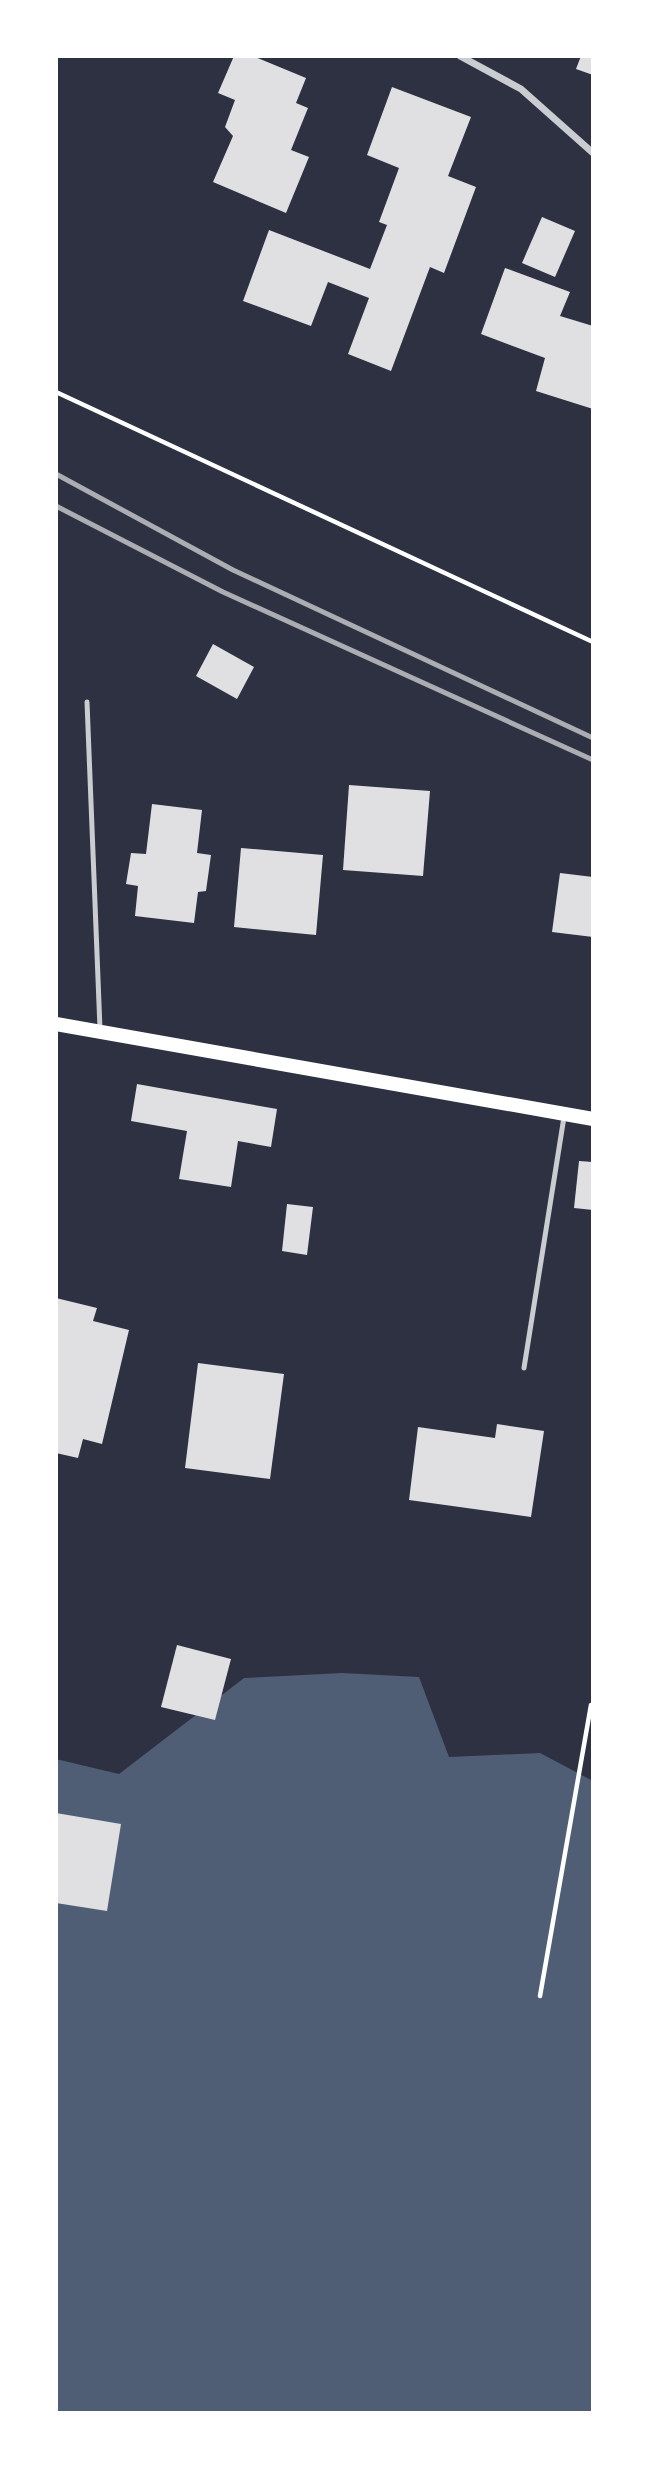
<svg xmlns="http://www.w3.org/2000/svg" width="649" height="2469" viewBox="0 0 649 2469" font-family="'Public Sans',sans-serif">
<rect width="100%" height="100%" fill="#2d3142"/>
<polygon fill="#4f5d75" points="342,1673 419,1677 449,1757 540,1753 593,1781 593,2413 56,2413 56,1759 119,1774 244,1678"/>
<g fill="#e0e0e3">
<polygon points="234,56 253,56 306,78 296,103 308,108 291,150 309,157 286,213 213,182 233,136 225,127 235,100 218,93"/>
<polygon points="581,56 593,56 593,75 576,69"/>
<polygon points="392,87 471,117 448,176 476,187 444,273 430,267 391,371 348,354 369,298 328,282 311,326 243,301 269,230 370,269 387,225 379,222 399,168 367,155"/>
<polygon points="542,217 575,231 555,277 522,263"/>
<polygon points="505,268 570,292 560,316 593,326 593,409 536,391 545,358 481,334"/>
<polygon points="213,644 254,667 237,699 196,676"/>
<polygon points="349,785 430,791 423,876 343,870"/>
<polygon points="152,804 202,810 197,853 211,855 206,891 198,892 194,923 135,916 138,886 126,884 131,853 146,854"/>
<polygon points="241,848 323,855 316,935 234,927"/>
<polygon points="560,873 593,877 593,937 552,932"/>
<polygon points="137,1084 277,1109 271,1147 238,1141 231,1187 179,1179 187,1131 131,1121"/>
<polygon points="579,1161 593,1162 593,1210 574,1208"/>
<polygon points="287,1204 313,1207 307,1255 282,1251"/>
<polygon points="56,1298 97,1308 93,1321 129,1330 102,1444 83,1439 78,1458 56,1453"/>
<polygon points="198,1363 284,1374 270,1479 185,1468"/>
<polygon points="497,1424 544,1431 531,1517 409,1500 418,1427 495,1438"/>
<polygon points="177,1645 231,1659 215,1720 161,1707"/>
<polygon points="56,1813 121,1824 107,1911 56,1903"/>
</g>
<g fill="none" stroke-linecap="round" stroke-linejoin="round">
<g stroke="#fff" stroke-width="4.5">
<polyline points="56,392 593,642"/>
<polyline points="540,1996 591,1705"/>
</g>
<g stroke="#caccd0" stroke-width="5">
<polyline points="87,702 100,1029"/>
<polyline points="524,1368 564,1117"/>
</g>
<polyline stroke="#caccd0" stroke-width="7" points="460,56 521,89 593,153"/>
<polyline stroke="#fff" stroke-width="14" points="56,1024 593,1119"/>
<g stroke="#abadb3" stroke-width="5">
<polyline points="56,474 233,570 593,738"/>
<polyline points="56,506 223,592 593,760"/>
</g>
</g>
<rect width="649" height="2469" fill="none" stroke="#ffffff" stroke-width="116"/>
</svg>
